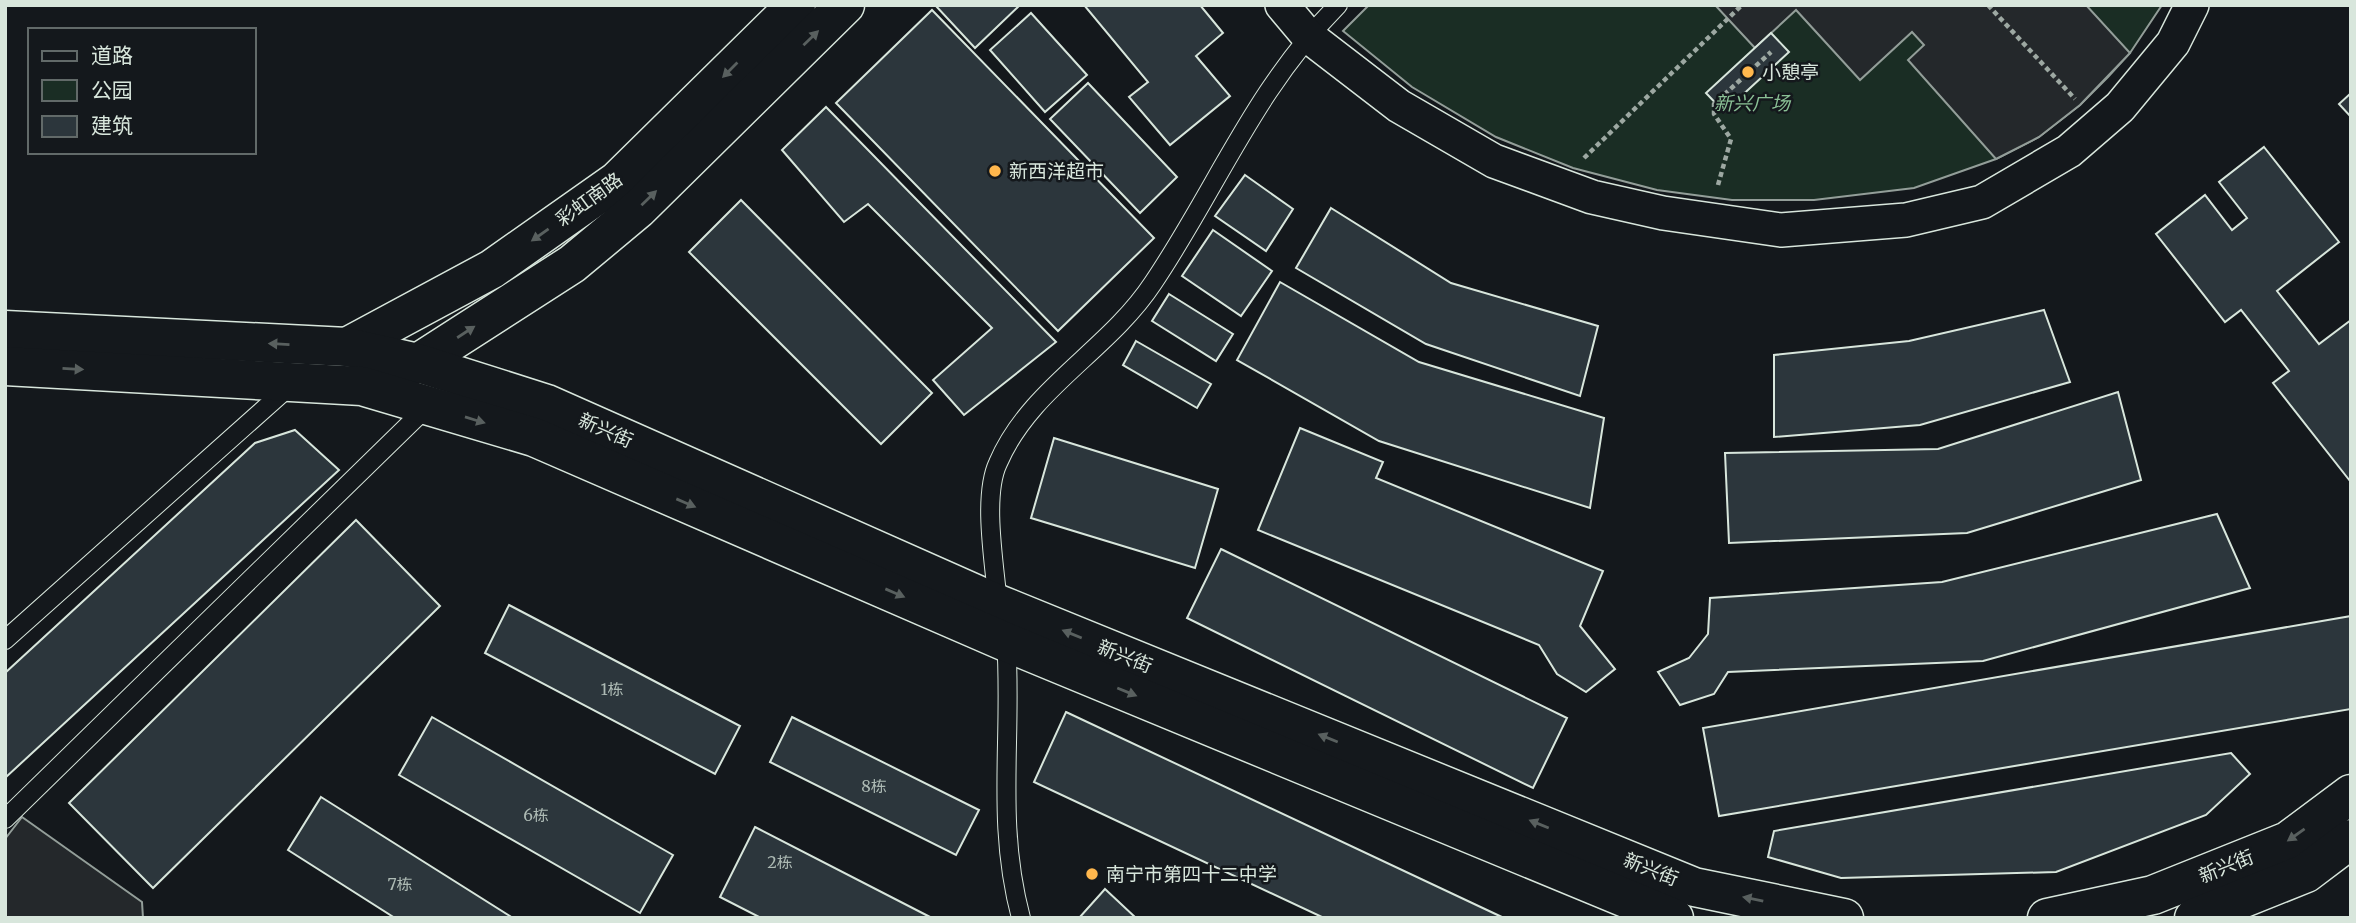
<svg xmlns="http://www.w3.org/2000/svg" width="2356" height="923" viewBox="0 0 2356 923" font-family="Merriweather,'Noto Sans SC',serif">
<rect width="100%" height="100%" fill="#14181c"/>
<polygon fill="#1a2d24" stroke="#939e99" stroke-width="2" points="1369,5 2162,5 2130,53 2108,77 2080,105 2039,137 1996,159 1914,188 1814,200 1732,200 1657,190 1573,168 1496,137 1412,87 1343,31"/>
<g fill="#24282b" stroke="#939e99" stroke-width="2">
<polygon points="1715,5 2086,5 2130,53 2080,105 2039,137 1996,159 1908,60 1924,45 1912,32 1860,80 1796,10 1755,48"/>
<polygon points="22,817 142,902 143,918 5,918 5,839"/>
</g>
<g fill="#2c363c" stroke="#d8e6dc" stroke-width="2">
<polygon points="935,5 1020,5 975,48"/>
<polygon points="1084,5 1200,5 1223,33 1196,56 1230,96 1170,145 1129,97 1148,82"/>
<polygon points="932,10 1154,238 1058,331 836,103"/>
<polygon points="1031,13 1087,75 1045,112 990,50"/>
<polygon points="1771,33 1789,52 1724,112 1706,93"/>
<polygon points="1088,83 1177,177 1140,213 1050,119"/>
<polygon points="2351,93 2351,117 2339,104"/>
<polygon points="826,107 1056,342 964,415 933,380 992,328 868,204 844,222 782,150"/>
<polygon points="2264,147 2339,242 2277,291 2319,344 2351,320 2350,481 2273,383 2289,371 2241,310 2225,322 2156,234 2205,195 2232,230 2247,218 2219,182"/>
<polygon points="1245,175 1293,209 1266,251 1215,216"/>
<polygon points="741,200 932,393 881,444 689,252"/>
<polygon points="1331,208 1451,283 1598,326 1580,396 1426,344 1296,268"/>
<polygon points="1213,230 1272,271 1241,316 1182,276"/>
<polygon points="1280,282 1419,362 1604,418 1590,508 1379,441 1237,360"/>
<polygon points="1169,294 1233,334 1216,361 1152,321"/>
<polygon points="2044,310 2070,382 1920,425 1774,437 1774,355 1909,341"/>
<polygon points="1136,341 1211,384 1197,408 1123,365"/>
<polygon points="2118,392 2141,480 1967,533 1729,543 1725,453 1938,449"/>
<polygon points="1300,428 1383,462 1376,478 1603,571 1580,626 1615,669 1586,692 1557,674 1539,645 1258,530"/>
<polygon points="295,430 339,470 5,778 5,673 255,443"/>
<polygon points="1054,438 1218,489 1195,568 1031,518"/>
<polygon points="2217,514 2250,588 1983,661 1728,672 1714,694 1680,705 1658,672 1689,658 1708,634 1710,598 1942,582"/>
<polygon points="356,520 440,606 153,888 69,803"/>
<polygon points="1221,549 1567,718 1533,788 1187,618"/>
<polygon points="509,605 740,726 715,774 485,653"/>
<polygon points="2351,616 2351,709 1719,816 1703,728"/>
<polygon points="1066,712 1504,918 1324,918 1034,782"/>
<polygon points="432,717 673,855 640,913 399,775"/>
<polygon points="792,717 979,810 956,855 770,762"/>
<polygon points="2231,753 2250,774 2206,815 2056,872 1841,878 1768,857 1774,831"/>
<polygon points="321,797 513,918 395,918 288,850"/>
<polygon points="755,827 932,918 761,918 720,897"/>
<polygon points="1105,889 1136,918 1079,918"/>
</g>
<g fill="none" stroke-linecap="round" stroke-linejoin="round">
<defs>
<g id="lane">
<path d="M998,605C995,567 982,497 998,463C1030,388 1108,351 1153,283C1217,188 1254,90 1338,5"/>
<path d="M1006,639C1013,736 995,821 1021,918"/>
<polyline points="5,640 291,385"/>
<polyline points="5,819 428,406"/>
</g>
<polyline id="street" points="1282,5 1308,36 1399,106 1494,161 1592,197 1663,213 1781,230 1906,220 1982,202 2069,151 2120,107 2173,43 2192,5"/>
<g id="secondary">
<polyline points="347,347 492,269 617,181 796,5"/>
<polyline points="393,373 418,363 572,264 638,209 845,5"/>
</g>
<g id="primary">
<polyline points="5,330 347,347 418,363 547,404 998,604 1694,887 1844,918"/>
<polyline points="5,366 362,386 534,437 1006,642 1674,918"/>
<polyline points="2047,918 2153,895 2288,841 2351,794"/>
<polyline points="2194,918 2306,873 2351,839"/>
</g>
</defs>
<use href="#lane" stroke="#d8e6dc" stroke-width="20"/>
<use href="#street" stroke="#d8e6dc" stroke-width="36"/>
<use href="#secondary" stroke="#d8e6dc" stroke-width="41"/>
<use href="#primary" stroke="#d8e6dc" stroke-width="41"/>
<g stroke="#9da8a2" stroke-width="4.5" stroke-dasharray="5 3.5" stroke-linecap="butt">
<polyline points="1988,5 2075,99"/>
<polyline points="1584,158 1742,5"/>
<polyline points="1718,185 1731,139 1714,114 1714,104 1771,52"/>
</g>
<use href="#lane" stroke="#14181c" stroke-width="18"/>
<use href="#street" stroke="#14181c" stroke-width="33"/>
<use href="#secondary" stroke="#14181c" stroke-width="38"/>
<use href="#primary" stroke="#14181c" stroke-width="38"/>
</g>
<defs><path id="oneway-solid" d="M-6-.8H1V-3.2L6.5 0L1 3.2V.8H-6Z" transform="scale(1.75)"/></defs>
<g fill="#59605f">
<use href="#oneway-solid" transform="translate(811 38) rotate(-44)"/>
<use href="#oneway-solid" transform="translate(730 70) rotate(135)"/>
<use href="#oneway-solid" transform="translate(649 198) rotate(-44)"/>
<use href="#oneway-solid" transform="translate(540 235) rotate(145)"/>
<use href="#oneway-solid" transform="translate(466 332) rotate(-33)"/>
<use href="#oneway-solid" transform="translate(279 344) rotate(-177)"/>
<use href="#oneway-solid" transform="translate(73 369) rotate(3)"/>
<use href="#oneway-solid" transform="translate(475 420) rotate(17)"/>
<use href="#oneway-solid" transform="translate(686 503) rotate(23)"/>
<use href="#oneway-solid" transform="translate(895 593) rotate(23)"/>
<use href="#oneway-solid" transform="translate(1072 634) rotate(-158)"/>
<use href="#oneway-solid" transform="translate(1127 692) rotate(22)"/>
<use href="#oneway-solid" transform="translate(1328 738) rotate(-158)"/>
<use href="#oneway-solid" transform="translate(1539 824) rotate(-158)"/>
<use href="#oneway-solid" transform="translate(2296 835) rotate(145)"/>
<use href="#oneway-solid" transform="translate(1753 899) rotate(-168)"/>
</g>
<g fill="#ffb74d" stroke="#14181c" stroke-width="2.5">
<circle cx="1748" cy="72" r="7"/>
<circle cx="995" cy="171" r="7"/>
<circle cx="1092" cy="874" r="7"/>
</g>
<g text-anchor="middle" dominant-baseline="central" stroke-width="5" stroke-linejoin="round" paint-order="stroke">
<g font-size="16" fill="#adbab4">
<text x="612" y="689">1栋</text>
<text x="874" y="786">8栋</text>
<text x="536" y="815">6栋</text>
<text x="780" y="862">2栋</text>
<text x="400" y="884">7栋</text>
</g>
<g font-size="19" fill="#d8e6dc" stroke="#14181c" text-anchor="start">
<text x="1762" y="72">小憩亭</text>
<text x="1009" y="171">新西洋超市</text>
<text x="1106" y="874">南宁市第四十二中学</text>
</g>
<g font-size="19" font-style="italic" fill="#8ac095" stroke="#14181c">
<text x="1752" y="103">新兴广场</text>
</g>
<g font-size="19" fill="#d8e6dc" stroke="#14181c">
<text transform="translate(589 199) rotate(-36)">彩虹南路</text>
<text transform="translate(606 430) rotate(24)">新兴街</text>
<text transform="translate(1125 656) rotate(22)">新兴街</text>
<text transform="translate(2226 866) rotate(-22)">新兴街</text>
<text transform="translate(1651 869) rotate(22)">新兴街</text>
</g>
</g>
<rect width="2356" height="923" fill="none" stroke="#d8e6dc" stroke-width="14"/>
<rect x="28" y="28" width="228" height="126" fill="#14181c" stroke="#626a69" stroke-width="2"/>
<rect x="42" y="51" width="35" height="10" fill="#14181c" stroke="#626a69" stroke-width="2"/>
<text x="91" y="63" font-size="21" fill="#d8e6dc">道路</text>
<rect x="42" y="80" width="35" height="21" fill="#1a2d24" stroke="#626a69" stroke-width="2"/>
<text x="91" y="98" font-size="21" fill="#d8e6dc">公园</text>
<rect x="42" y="116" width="35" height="21" fill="#2c363c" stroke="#626a69" stroke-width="2"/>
<text x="91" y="133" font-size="21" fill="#d8e6dc">建筑</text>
</svg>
